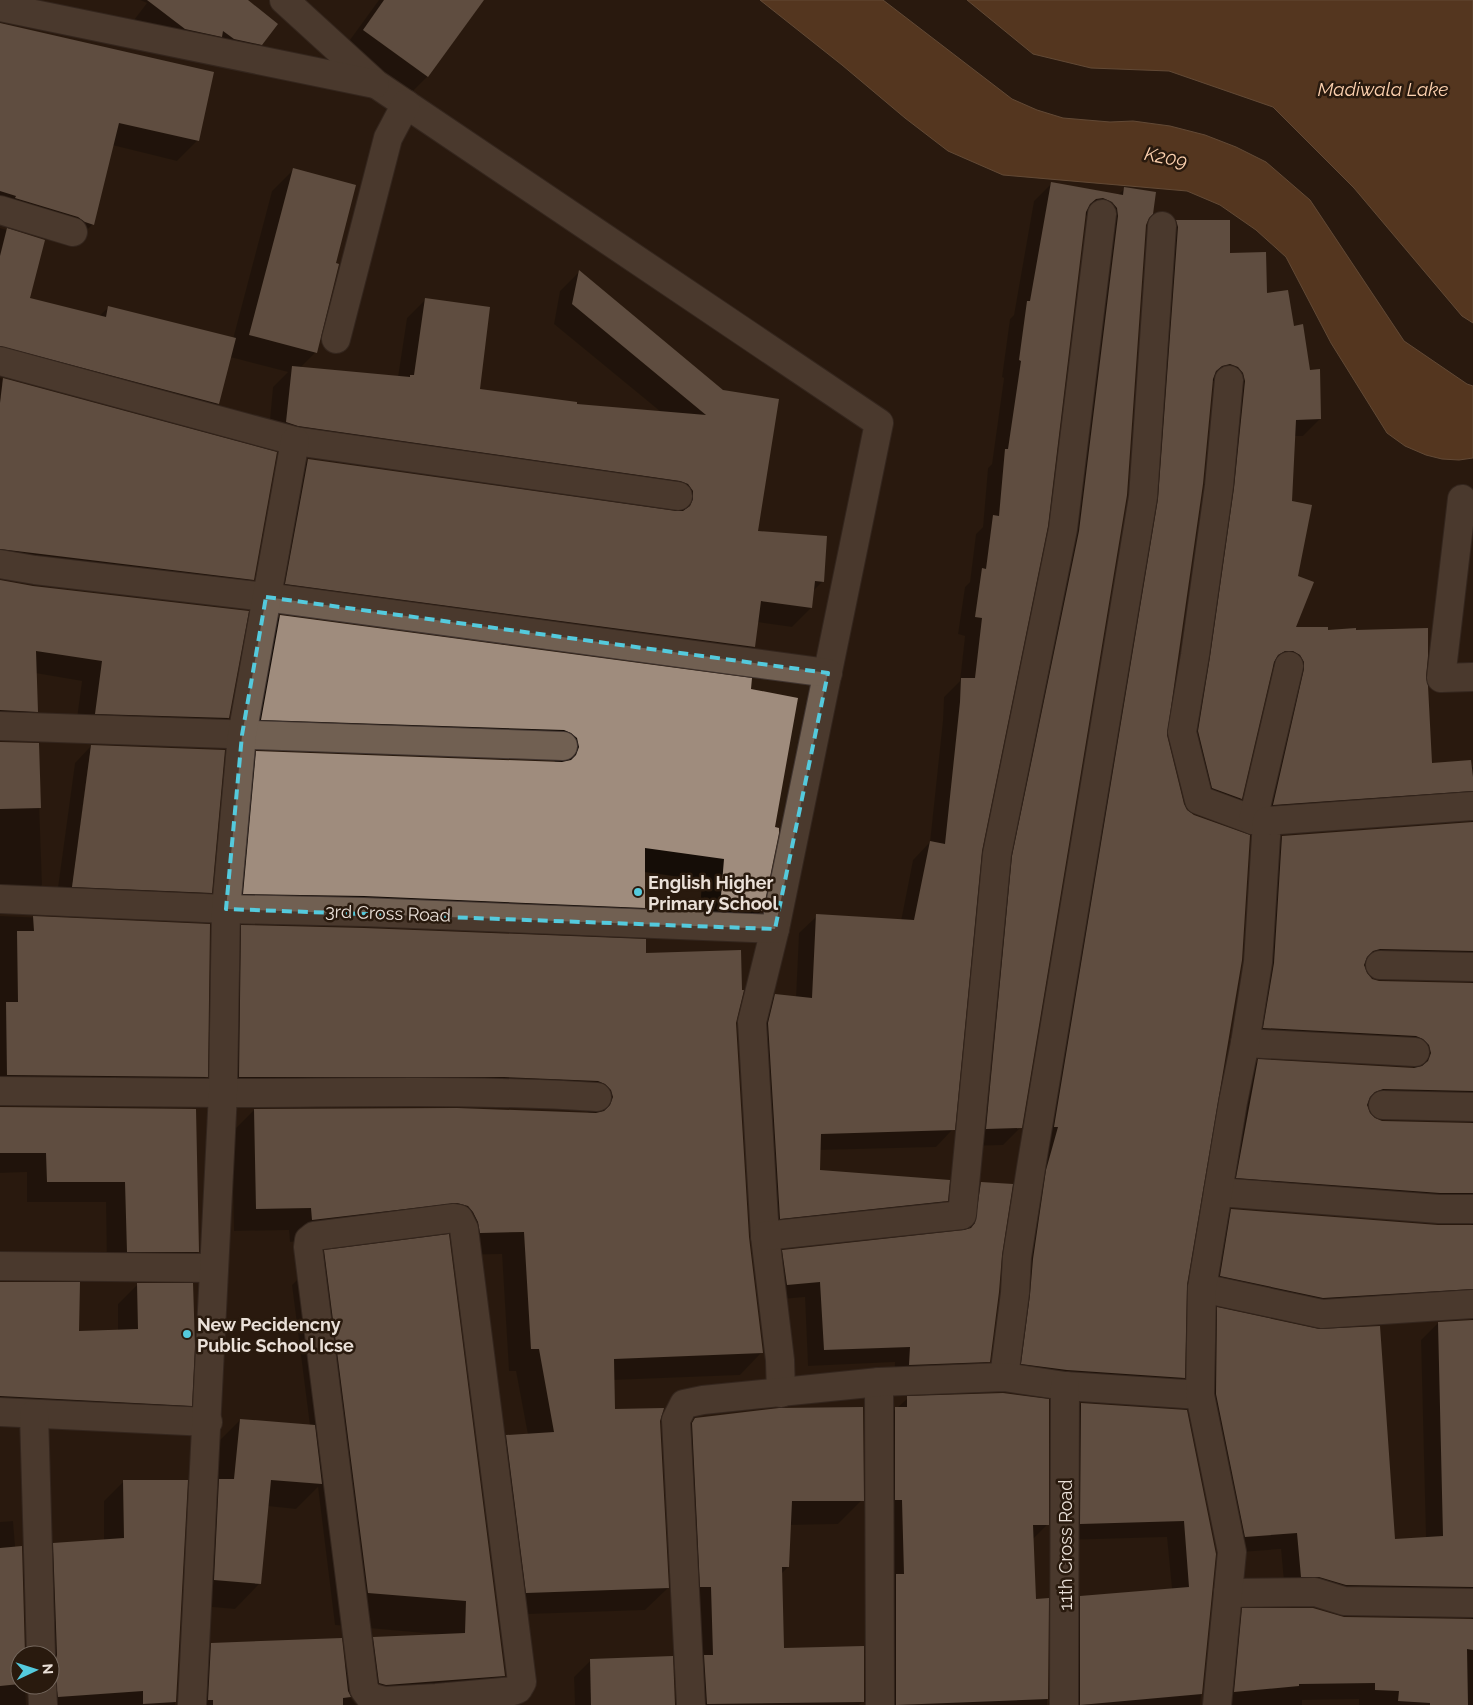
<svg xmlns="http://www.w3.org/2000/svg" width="1473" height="1705" viewBox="0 0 1473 1705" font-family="Raleway,sans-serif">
<rect width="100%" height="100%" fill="#291a0e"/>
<g fill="#885a33" stroke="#a58264">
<polygon points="760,0 883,0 1012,99 1037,110 1063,118 1110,122 1133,121 1170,126 1205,135 1236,147 1266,162 1310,200 1404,341 1467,384 1473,386 1473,458 1459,460 1442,459 1426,455 1405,446 1387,433 1331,343 1286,257 1256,230 1220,205 1187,191 1003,175 948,151 905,118 842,65"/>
<polygon points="967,0 1473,0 1473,323 1462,316 1354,188 1273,107 1169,71 1091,68 1033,54"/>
</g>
<g fill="#0007" fill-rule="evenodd">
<polygon points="140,0 246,0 261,44 244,61 168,46 134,20 147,3"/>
<polygon points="379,0 483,0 427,77 402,102 339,55"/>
<polygon points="0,24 198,140 177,161 112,145 93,224 73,244 0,220"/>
<polygon points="293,170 334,264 316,352 300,368 398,377 407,318 426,299 478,390 575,405 661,412 554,324 560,291 579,272 722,391 757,532 823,581 813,591 811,608 792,627 757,622 754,647 735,666 267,603 289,479 308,460 674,513 674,510 669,503 268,441 273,387 288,372 230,357 218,404 198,424 0,370 0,228 44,241 29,299 99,316 109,307 233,339 272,191"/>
<polygon points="1051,184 1117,196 1125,188 1145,225 1021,1127 1003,1145 969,1146 996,875 1062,549 1094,219 1085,215 980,851 953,1129 936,1147 819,1150 819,1171 946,1200 929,1218 763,1236 758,1012 776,995 796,997 799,933 817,916 901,921 913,860 930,842 943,720 944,697 960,681 965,636 958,634 965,587 970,582 976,534 983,527 988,468 992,464 1004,378 1002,377 1010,319 1014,315 1034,201"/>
<path d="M1177,222L1229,254L1266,295L1293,327L1309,371L1320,419L1303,436H1294L1291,502L1297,576L1295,629L1327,632L1424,677L1431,764L1473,767V1705H1359V1699L1302,1700V1705H1218L1226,1627L1243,1610L1344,1618L1472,1620L1470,1613L1285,1593L1281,1549L1228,1553L1201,1325L1218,1309L1394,1540L1426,1538L1421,1340L1438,1323L1472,1321L1469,1312L1306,1314L1204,1292L1215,1227L1232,1210L1439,1226H1472L1470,1219L1220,1194L1241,1077L1258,1061L1414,1069L1412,1061L1247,1045L1265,854L1282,837L1472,823L1469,814L1257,821L1275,667H1271L1241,799L1224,815L1182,749L1222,384L1214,381H1212L1165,730L1185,1285L1183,1378L1167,1395L1005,1380L1142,517L1160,238ZM1364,966L1457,968L1470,976L1472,984L1379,982L1372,980L1365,974ZM1367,1106L1457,1108L1470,1116L1472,1124L1382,1122L1374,1119L1368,1114Z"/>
<polygon points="0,378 276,453 253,579 233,600 0,571"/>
<polygon points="0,581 228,718 208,738 75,733 82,681 35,673 36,711 16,731 0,731"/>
<polygon points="280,616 749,690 773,828 762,910 740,932 699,930 702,880 644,872 644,907 622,929 222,915 235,774 257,752 556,763 549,754 240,741 258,638"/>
<polygon points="0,743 37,744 42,885 22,905 0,904"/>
<polygon points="91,746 211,892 194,909 56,902 75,763"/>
<polygon points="0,916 209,925 206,1077 186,1097 0,1095"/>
<polygon points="242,926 644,954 735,1023 748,1237 762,1352 740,1375 613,1380 614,1410 659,1421 668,1588 645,1610 504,1615 484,1459 507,1436 528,1435 516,1371 509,1371 502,1254 458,1255 456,1245 451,1234 446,1229 434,1225 290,1242 289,1230 234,1231 232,1132 254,1110 590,1114 582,1106 217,1099 219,949"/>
<polygon points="0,1108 195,1110 198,1252 178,1272 107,1271 106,1202 27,1202 27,1172 0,1173"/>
<polygon points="981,1183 1000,1255 989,1361 973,1377 894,1380 895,1362 808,1366 805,1297 771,1300 767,1267 783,1251 961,1232 966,1199"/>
<polygon points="325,1252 504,1676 475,1705 372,1697 350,1697 356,1705 189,1705 191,1665 211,1645 344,1667 374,1638 435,1635 435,1634 335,1625 318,1487 296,1509 267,1506 260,1583 235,1609 189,1605 215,1445 240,1420 310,1426 292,1285"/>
<polygon points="0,1283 78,1332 118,1331 118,1304 138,1284 190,1405 170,1425 0,1417"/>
<polygon points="908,1398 1048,1524 1032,1540 1035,1600 1047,1599 1047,1705 879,1705 878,1425"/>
<polygon points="1081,1404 1215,1554 1200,1705 1063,1705 1064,1614 1081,1597 1172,1589 1167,1537 1064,1540 1064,1421"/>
<polygon points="695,1419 862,1500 838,1524 790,1525 788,1567 781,1574 783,1649 863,1701 859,1705 682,1705 671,1443"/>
<polygon points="124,1481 186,1481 175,1705 38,1705 29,1691 25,1690 31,1685 50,1685 50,1655 34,1565 54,1545 104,1541 104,1501"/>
<polygon points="13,1521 24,1655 20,1655 20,1685 25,1685 26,1705 0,1705 0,1522"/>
<polygon points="591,1660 674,1705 575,1705 574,1677"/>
</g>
<g fill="#9f8c7d">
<polygon points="147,0 248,0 278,24 262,45 234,39 223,31 222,37 185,29"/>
<polygon points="384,0 484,0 428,77 363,30"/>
<polygon points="0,23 214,72 199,141 119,123 94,225 85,222 78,217 15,198 16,196 0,191"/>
<polygon points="293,168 356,185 336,263 339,264 317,353 249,335"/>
<polygon points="1051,182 1123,195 1124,187 1156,192 1153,214 1149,218 1146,225 1127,495 1022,1128 986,1129 1012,856 1079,531 1118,216 1117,208 1112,202 1103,198 1096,199 1090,204 1086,212 1048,526 982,851 955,1130 821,1134 820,1170 950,1180 948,1201 780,1219 768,1023 775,994 812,998 816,914 914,920 930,841 945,844 960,702 961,678 975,678 982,618 975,617 982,568 986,569 993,515 999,516 1005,449 1008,449 1021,361 1019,360 1027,301 1030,301"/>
<polygon points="1176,220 1230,220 1230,253 1266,252 1267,293 1288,290 1294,326 1303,324 1310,370 1320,369 1321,419 1296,420 1292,501 1312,505 1298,576 1314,582 1296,627 1328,627 1328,630 1356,628 1356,630 1428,628 1428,656 1426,677 1428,686 1432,763 1471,760 1473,777 1473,791 1273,805 1304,669 1304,662 1300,655 1293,651 1285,651 1278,655 1274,662 1242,799 1212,788 1198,731 1210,657 1234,488 1245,381 1243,373 1238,367 1230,364 1222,366 1216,371 1213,379 1203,484 1167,735 1184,804 1187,810 1194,815 1250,835 1242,960 1187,1285 1185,1378 1067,1370 1021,1364 1030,1295 1033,1259 1046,1170 1058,1127 1054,1127 1158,499 1178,227"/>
<polygon points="7,228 45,240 30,298 106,317 108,306 236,338 219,404 0,346 0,256"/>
<polygon points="579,270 723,390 779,399 758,531 827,536 824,582 815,581 812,608 761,601 755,647 285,584 308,459 676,511 683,511 690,506 693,499 693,491 688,484 680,481 298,426 286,422 292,366 410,377 410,375 414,375 425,298 490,307 480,389 577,402 577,404 706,415 572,304"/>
<polygon points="3,378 277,452 254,580 0,549 0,403"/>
<polygon points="0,580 33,586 249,611 229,718 95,714 102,661 36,651 38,712 0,710"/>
<polygon points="280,615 752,678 751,689 798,698 775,827 779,828 779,833 763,911 720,908 724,859 645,848 645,908 364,896 243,894 256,751 562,762 571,760 576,755 579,747 577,738 571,733 564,730 261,720"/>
<polygon points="0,742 39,743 41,808 0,809"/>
<polygon points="91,745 225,750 212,893 72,887"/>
<polygon points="1473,822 1473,951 1380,949 1373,951 1367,957 1364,965 1367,973 1372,979 1379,981 1473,983 1473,1091 1383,1089 1375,1092 1370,1097 1367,1105 1370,1113 1375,1118 1382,1121 1473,1123 1473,1193 1440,1193 1236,1178 1258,1059 1414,1068 1422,1066 1428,1061 1431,1053 1429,1045 1423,1039 1416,1036 1263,1028 1274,963 1282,836"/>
<polygon points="33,916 210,924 208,1077 7,1075 6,1002 18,1002 17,931 34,931"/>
<polygon points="241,925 364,928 646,939 646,953 741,950 742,990 744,990 736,1023 749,1237 763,1353 614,1359 615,1409 664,1408 660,1421 669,1588 526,1593 506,1435 554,1432 539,1349 531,1349 524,1232 480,1233 478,1222 473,1212 468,1206 457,1203 312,1220 311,1208 256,1209 254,1109 457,1108 596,1113 604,1111 610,1105 613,1097 611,1090 605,1084 598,1081 504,1077 239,1077"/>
<polygon points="0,1107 196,1109 199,1252 127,1252 125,1182 47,1182 46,1153 0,1153"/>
<polygon points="981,1182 1013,1184 1002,1255 999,1292 990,1362 909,1365 910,1347 824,1350 820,1282 787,1285 782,1250 964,1230 971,1228 975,1223"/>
<polygon points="1231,1209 1438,1225 1473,1225 1473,1289 1323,1298 1220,1276"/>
<polygon points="449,1234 505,1676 386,1685 379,1683 373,1637 465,1633 466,1601 368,1593 324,1250"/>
<polygon points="0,1282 80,1282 79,1331 138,1329 137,1283 193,1283 195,1346 192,1406 0,1396"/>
<polygon points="1217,1307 1319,1329 1380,1326 1395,1539 1443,1536 1438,1322 1473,1320 1473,1587 1346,1585 1319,1577 1301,1577 1297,1533 1245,1537 1216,1394"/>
<polygon points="1003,1393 1049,1399 1049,1525 1033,1525 1036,1599 1049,1598 1048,1699 896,1705 896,1574 904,1574 902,1500 895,1500 895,1407 907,1407 907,1396"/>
<polygon points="1081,1403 1187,1410 1216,1554 1202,1694 1080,1705 1080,1596 1189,1587 1184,1521 1080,1524"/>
<polygon points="863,1407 864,1501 792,1501 789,1567 782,1567 784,1648 864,1646 864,1702 707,1704 704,1655 713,1655 711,1587 700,1587 692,1423 695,1418 779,1408"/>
<polygon points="240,1419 315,1425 322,1484 271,1480 261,1584 214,1580 219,1479 234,1479"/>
<polygon points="123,1480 188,1480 176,1702 143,1704 143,1691 58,1697 55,1677 50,1672 50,1668 55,1662 57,1655 53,1543 124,1538"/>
<polygon points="22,1546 25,1655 20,1655 20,1684 0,1686 0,1548"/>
<polygon points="1242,1608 1313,1608 1344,1617 1473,1619 1473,1650 1467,1649 1468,1705 1430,1705 1430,1703 1398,1701 1399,1691 1375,1690 1375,1683 1299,1684 1299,1686 1234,1692"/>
<polygon points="342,1638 348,1691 351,1697 343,1698 343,1705 213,1705 213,1700 208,1700 211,1643"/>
<polygon points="673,1656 675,1705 591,1705 590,1659"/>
</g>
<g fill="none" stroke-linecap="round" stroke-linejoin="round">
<defs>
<g id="minor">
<polyline points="284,0 376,84 879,423 775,929 752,1022 765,1236 780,1360 781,1393"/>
<polyline points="0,7 375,84"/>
<polyline points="0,210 73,232"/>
<polyline points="336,339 388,138 406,104"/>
<polyline points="0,361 295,441 678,496"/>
<polyline points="1229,380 1219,486 1195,655 1182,732 1199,800 1253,820 1267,821"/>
<polyline points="1462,499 1441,678 1473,677"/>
<polyline points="0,564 35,570 266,597 828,673"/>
<polyline points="0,726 563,746"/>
<polyline points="1253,820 1289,666"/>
<polyline points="0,899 226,909 364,912 775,929"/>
<polyline points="1380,965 1473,967"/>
<polyline points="1245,1043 1415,1052"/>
<path d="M0,1091C74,1091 149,1093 223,1093C348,1093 473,1089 597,1097"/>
<polyline points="1383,1105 1473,1107"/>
<polyline points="1218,1192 1439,1209 1473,1209"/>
<polygon points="454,1218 459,1219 464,1229 522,1682 518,1689 513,1691 436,1698 384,1701 370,1697 364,1689 308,1247 309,1240 314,1236"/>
<polyline points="765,1236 962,1215 997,854 1063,529 1102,214"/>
<polyline points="0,1266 214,1268"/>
<polyline points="1202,1288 1322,1314 1473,1304"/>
<polyline points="1004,1377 1015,1293 1017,1257 1031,1168 1143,497 1162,226"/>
<polyline points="879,1382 880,1705"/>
<polyline points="0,1412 208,1422"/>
<polyline points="34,1414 41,1655"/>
<polyline points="1228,1593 1315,1592 1344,1601 1473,1603"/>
<polyline points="42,1685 43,1705"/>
<polyline points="192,1705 223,1093 226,909 242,735 295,441"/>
<polyline points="691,1705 676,1420 684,1404 703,1400 879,1382 1004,1377 1065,1386 1200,1395"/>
<polyline points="1064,1705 1065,1386"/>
<polyline points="1217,1705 1232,1552 1200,1395 1202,1288 1233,1102 1245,1043 1258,962 1267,821 1473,806"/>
</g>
</defs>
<use href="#minor" stroke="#413530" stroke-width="30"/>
<use href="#minor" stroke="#716052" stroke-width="28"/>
</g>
<path d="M0 0H1473V1705H0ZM266,597L828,673L775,929L226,909L242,735Z" fill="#291a0e" fill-opacity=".55" fill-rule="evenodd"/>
<path fill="none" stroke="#54cadd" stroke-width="4" stroke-dasharray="10 6" stroke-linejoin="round" d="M266,597L828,673L775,929L226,909L242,735Z"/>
<g fill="#54cadd" stroke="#291a0e" stroke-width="2">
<circle cx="638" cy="892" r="5"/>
<circle cx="187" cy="1334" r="5"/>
</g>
<g text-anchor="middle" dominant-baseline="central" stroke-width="5" stroke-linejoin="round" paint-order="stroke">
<g font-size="18" font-weight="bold" fill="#eae0d8" stroke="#291a0e" text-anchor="start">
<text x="648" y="882">English Higher<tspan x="648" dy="21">Primary School</tspan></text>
<text x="197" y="1324">New Pecidencny<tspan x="197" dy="21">Public School Icse</tspan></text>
</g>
<g font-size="18" fill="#eae0d8" stroke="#291a0e">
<text transform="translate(388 913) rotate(2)">3rd Cross Road</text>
<text transform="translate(1065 1545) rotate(-90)">11th Cross Road</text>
</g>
<g font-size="19" font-style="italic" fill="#fdd1af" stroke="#291a0e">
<text x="1383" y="89">Madiwala Lake</text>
<text transform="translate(1166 157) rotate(11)">K209</text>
</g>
</g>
<g transform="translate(35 1670) rotate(86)"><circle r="24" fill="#291a0e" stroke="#76695f"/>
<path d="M0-4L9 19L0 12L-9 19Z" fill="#54cadd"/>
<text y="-8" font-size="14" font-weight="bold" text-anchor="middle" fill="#eae0d8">N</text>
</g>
</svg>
